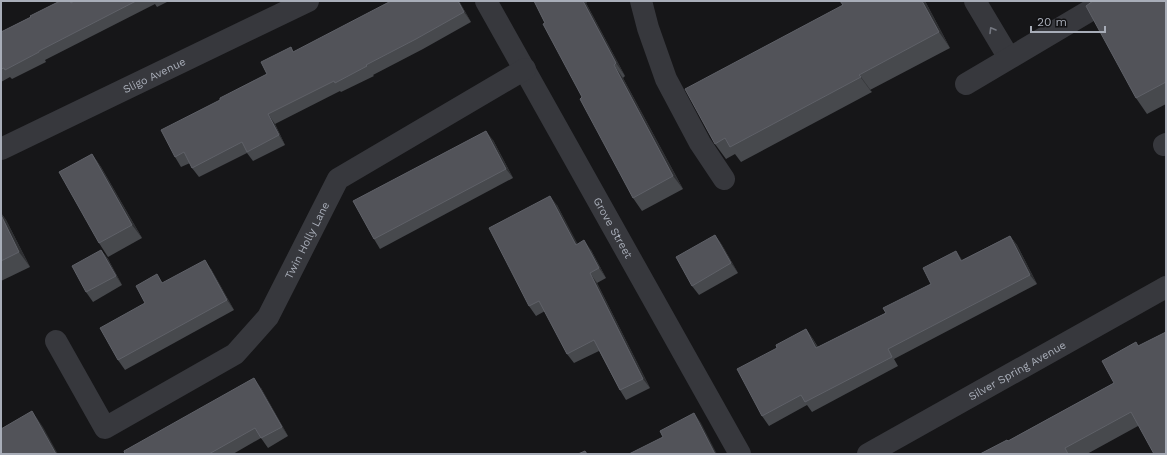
<svg xmlns="http://www.w3.org/2000/svg" width="1167" height="455" viewBox="0 0 1167 455" font-family="'Work Sans',sans-serif">
<rect width="100%" height="100%" fill="#161618"/>
<g fill="none" stroke-linecap="round" stroke-linejoin="round">
<g stroke="#37383d" stroke-width="22">
<path id="s1" d="M486,1L740,454"/>
<polyline points="641,1 648,28 666,79 700,143 724,179"/>
<polyline points="975,1 1009,58"/>
<polyline points="966,84 1106,1"/>
<polyline points="1164,145 1166,144"/>
<path id="s2" d="M1,149L308,1"/>
<path id="s3" d="M56,341L105,428L235,354L268,317L338,179L525,69"/>
<path id="s4" d="M868,454L1166,287"/>
</g>
</g>
<g fill="#47494d">
<polygon points="60,1 71,1 72,2 74,1 169,1 157,7 155,4 45,60 46,62 12,79 10,77 1,82 1,32 31,17"/>
<polygon points="391,1 459,1 471,22 423,49 373,75 374,76 341,92 340,91 275,124 285,145 253,161 247,153 199,177 192,168 190,163 181,167 175,157 220,100 267,74"/>
<polygon points="534,1 588,1 586,3 625,76 623,78 683,189 642,211 633,198 545,23"/>
<polygon points="840,1 925,1 950,48 870,90 872,92 741,162 735,154 726,159 715,144 843,5"/>
<polygon points="1166,1 1166,104 1147,114 1136,98"/>
<polygon points="493,140 513,178 380,249 374,239"/>
<polygon points="92,154 101,167 142,238 108,257 99,243"/>
<polygon points="557,205 577,244 591,250 606,278 597,283 650,388 626,400 620,390 599,351 574,363 567,354 545,311 536,316 529,306"/>
<polygon points="1,213 6,220 30,267 1,281"/>
<polygon points="715,235 722,245 738,273 699,295 692,286"/>
<polygon points="1010,236 1017,245 1037,284 894,359 898,366 812,412 807,405 769,426 762,416 777,348 806,329 813,339 818,347 886,313 931,284 962,260"/>
<polygon points="101,250 108,259 122,285 93,302 86,292"/>
<polygon points="211,269 234,310 125,370 118,360 145,303 163,283"/>
<polygon points="1139,346 1138,426 1087,454 980,454 1008,441 1114,383"/>
<polygon points="261,388 288,436 268,448 261,438 233,454 125,454"/>
</g>
<g fill="#2f3033">
<polygon points="458,1 459,1 471,22 464,12"/>
<polygon points="583,1 585,1 586,3 625,76 616,63"/>
<polygon points="922,1 925,1 950,48 939,32"/>
<polygon points="614,65 623,78 683,189 673,176"/>
<polygon points="859,75 870,90 872,92 861,77"/>
<polygon points="268,114 275,124 285,145 279,135"/>
<polygon points="486,131 493,140 513,178 506,169"/>
<polygon points="92,154 101,167 142,238 132,225"/>
<polygon points="550,196 557,205 583,254 576,245"/>
<polygon points="1,213 6,220 30,267 19,252 1,215"/>
<polygon points="715,235 722,245 738,273 731,263"/>
<polygon points="1010,236 1017,245 1037,284 1030,275"/>
<polygon points="584,240 591,250 606,278 599,268"/>
<polygon points="101,250 108,259 122,285 116,276"/>
<polygon points="956,251 963,261 961,261"/>
<polygon points="205,260 211,269 234,310 227,300"/>
<polygon points="590,273 597,283 650,388 643,379"/>
<polygon points="806,329 813,339 823,358 816,348"/>
<polygon points="254,378 261,388 288,436 282,427"/>
<polygon points="32,411 43,427 58,454 56,454"/>
<polygon points="694,413 701,423 717,454 715,454"/>
</g>
<g fill="#525359" stroke="#5f6168">
<polygon points="60,1 70,1 71,3 74,1 136,1 39,51 39,52 5,70 4,68 1,69 1,32 31,17 30,16"/>
<polygon points="391,1 458,1 464,12 416,39 366,65 367,66 335,83 334,81 268,114 279,135 247,152 242,142 192,168 184,152 175,157 161,130 220,100 220,98 267,74 261,62 291,47 293,52"/>
<polygon points="534,1 583,1 616,63 614,65 673,176 633,198 580,99 582,97 543,24 545,23"/>
<polygon points="840,1 922,1 939,32 859,75 861,77 730,147 725,138 715,144 685,89 843,5"/>
<polygon points="1093,1 1166,1 1166,82 1136,98 1086,6"/>
<polygon points="486,131 506,169 374,239 353,201"/>
<polygon points="92,154 132,225 99,243 59,172"/>
<polygon points="550,196 576,245 584,240 599,268 590,273 643,379 620,390 594,340 567,354 539,301 529,306 489,228"/>
<polygon points="1,215 19,252 1,261"/>
<polygon points="715,235 731,263 692,286 676,257"/>
<polygon points="1010,236 1030,275 888,349 892,357 805,402 801,395 762,416 737,369 777,348 776,345 806,329 816,348 886,313 883,308 931,284 923,268 956,251 961,261"/>
<polygon points="101,250 116,276 86,292 72,266"/>
<polygon points="205,260 227,300 118,360 100,328 145,303 136,286 157,274 162,283"/>
<polygon points="1166,332 1166,454 1154,454 1131,412 1065,448 1068,454 980,454 1007,440 1008,441 1114,383 1102,361 1136,342 1138,346"/>
<polygon points="254,378 282,427 261,438 255,428 209,454 125,454 124,451"/>
<polygon points="32,411 56,454 1,454 1,429"/>
<polygon points="694,413 715,454 629,454 663,437 660,431"/>
<polygon points="585,451 587,454 578,454"/>
</g>
<defs><path id="oneway-chevron" d="M-2-3.5L2.5 0L-2 3.5" fill="none" stroke-width="1.6" stroke-linecap="round" stroke-linejoin="round"/></defs>
<use stroke="#757881" href="#oneway-chevron" transform="translate(992 30) rotate(-121)"/>
<g text-anchor="middle" dominant-baseline="central" stroke-width="3.5" stroke-linejoin="round" paint-order="stroke">
<g font-size="11" fill="#a8adb8" stroke="#111113">
<text stroke="none"><textPath href="#s2" startOffset="170">Sligo Avenue</textPath></text>
<text stroke="none"><textPath href="#s1" startOffset="260">Grove Street</textPath></text>
<text stroke="none"><textPath href="#s3" startOffset="385">Twin Holly Lane</textPath></text>
<text stroke="none"><textPath href="#s4" startOffset="171">Silver Spring Avenue</textPath></text>
</g>
</g>
<rect width="1167" height="455" fill="none" stroke="#a8adb8" stroke-width="4"/>
<path d="M1031 26v6h74v-6" fill="none" stroke="#a8adb8" stroke-width="2"/>
<text x="1037" y="26" font-size="12" fill="#a8adb8" stroke="#111113" stroke-width="3" paint-order="stroke">20 m</text>
</svg>
